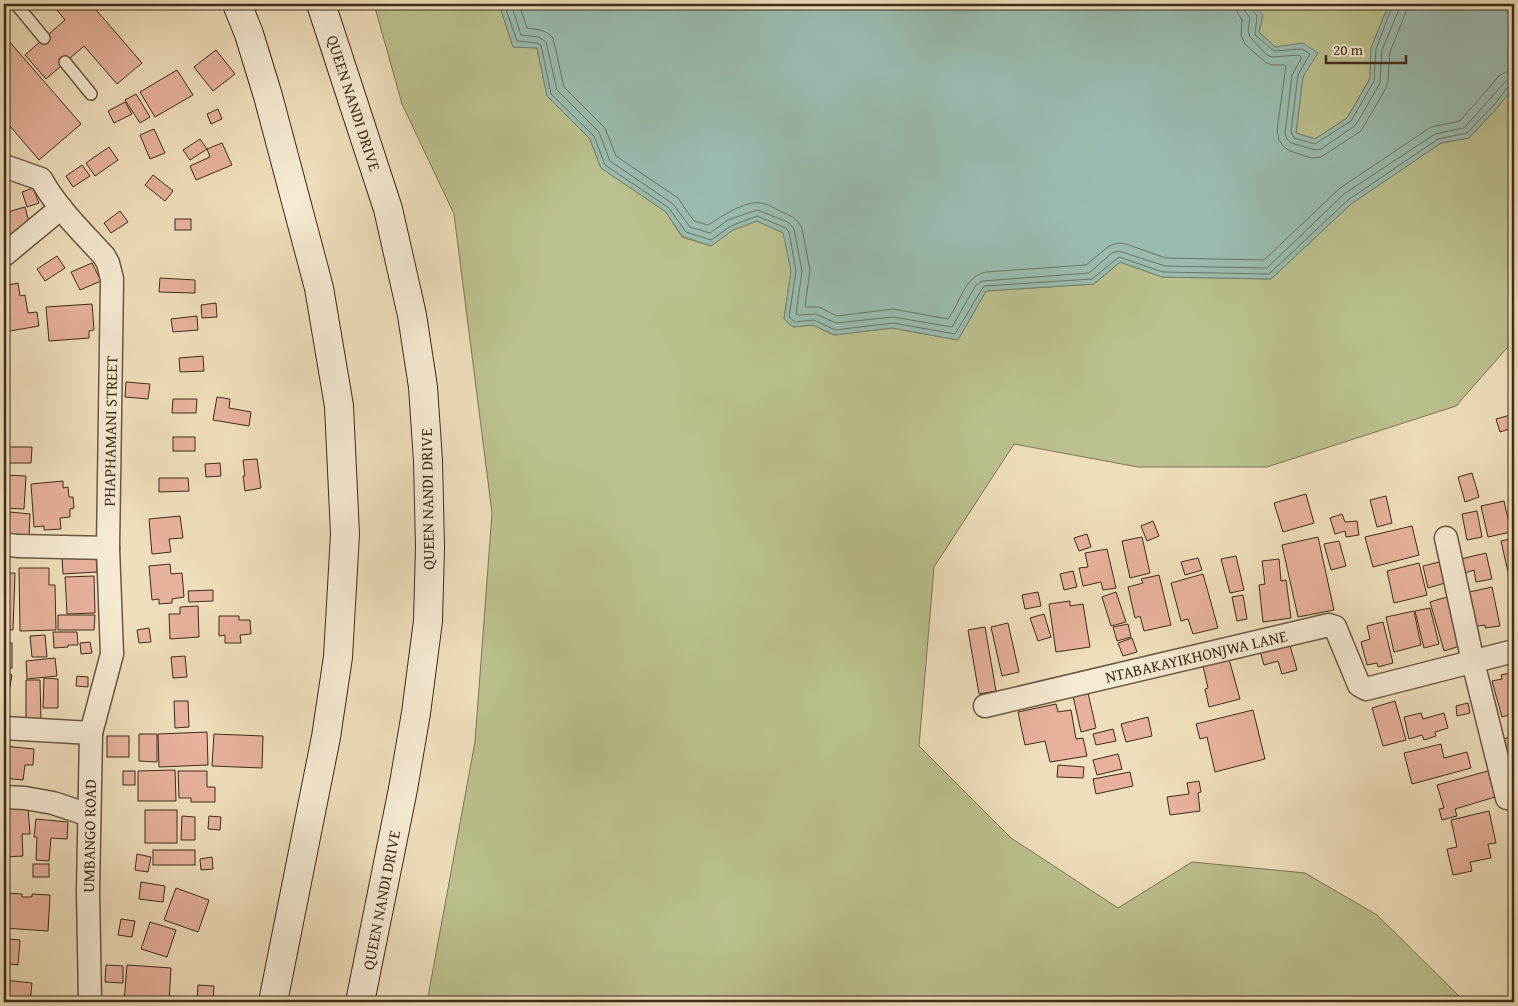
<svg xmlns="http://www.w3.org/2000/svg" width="1518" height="1006" viewBox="0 0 1518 1006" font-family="'Gentium Book Plus',serif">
<rect width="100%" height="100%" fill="#efdebb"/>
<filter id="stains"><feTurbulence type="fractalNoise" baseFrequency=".004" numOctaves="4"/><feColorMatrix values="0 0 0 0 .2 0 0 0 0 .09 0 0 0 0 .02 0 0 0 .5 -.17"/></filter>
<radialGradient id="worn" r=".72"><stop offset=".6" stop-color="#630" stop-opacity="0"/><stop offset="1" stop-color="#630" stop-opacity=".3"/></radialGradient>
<g fill="#bbc18e" stroke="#7c7654">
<polygon points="374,4 499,4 513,47 537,48 547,96 590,139 601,168 666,212 682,237 711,246 733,230 757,221 784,233 791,271 784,319 793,327 813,325 834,335 892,328 958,340 986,291 1094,284 1120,262 1162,277 1271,279 1351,204 1441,143 1469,138 1497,108 1514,87 1514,340 1456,406 1267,467 1138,467 1014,444 934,567 919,746 1011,838 1118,908 1192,862 1305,873 1377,915 1460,997 1460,1002 427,1002 475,742 492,513 454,214 402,104"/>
<polygon points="1253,4 1389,4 1371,48 1370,78 1347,118 1315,139 1296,133 1303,77 1303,44 1275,47 1259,32 1263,15"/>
</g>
<polygon fill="#9abcb0" stroke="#758274" points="499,4 1253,4 1263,15 1259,32 1275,47 1303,43 1318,53 1303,77 1296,133 1315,139 1347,118 1370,79 1371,48 1389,4 1514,4 1514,87 1497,108 1469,138 1441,143 1351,204 1271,279 1162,277 1120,262 1094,284 986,291 958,340 892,328 834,335 813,325 793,327 784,319 791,271 783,233 757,221 733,230 711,246 682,236 666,212 601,168 590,139 547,96 537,48 513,47"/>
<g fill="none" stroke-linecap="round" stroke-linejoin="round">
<g stroke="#6c7465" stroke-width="1">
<polyline points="504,4 517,41 537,43 541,45 551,94 594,136 605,165 669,208 686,232 711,240 731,226 757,216 786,228 789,232 796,271 789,317 795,322 814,320 835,330 893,323 955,334 982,289 984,286 1092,279 1119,257 1163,272 1269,274 1348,200 1438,139 1467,133 1494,105 1508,87 1514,85"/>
<polyline points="511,4 521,35 539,37 546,42 557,90 599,132 610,161 673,204 690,227 710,233 728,220 757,210 788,222 794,229 802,271 796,314 799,315 816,314 836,323 893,317 952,327 976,285 982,281 1089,273 1112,253 1119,251 1165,266 1267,268 1344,194 1435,134 1464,128 1505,82 1509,79 1514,78"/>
<path d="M519,4L527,28C538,30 545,29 553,38L564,87L605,128L616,156L678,198L694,221L708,225C721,217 745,200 761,203C768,204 776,209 782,212C792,216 798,219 802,229L810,270L805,306L807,307H819L837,316L893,309L948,319C960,304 964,276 986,272L1086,265L1109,246L1118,243L1126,244L1166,258L1264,260L1340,188L1431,127L1460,121L1499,76L1506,72L1514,71"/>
<polyline points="1236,4 1237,12 1242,20 1241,35 1245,44 1266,63 1273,65 1284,65 1286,66 1277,130 1279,140 1283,146 1290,151 1311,158 1321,157 1361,131 1386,88 1388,80 1390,52 1406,12 1407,4"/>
<polyline points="1244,4 1245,11 1250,18 1248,31 1250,37 1267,55 1272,57 1299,55 1301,57 1301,59 1292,75 1285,134 1287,139 1291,143 1316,150 1321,149 1353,127 1357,123 1380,83 1382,50 1399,9 1399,4"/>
<polyline points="1250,4 1251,8 1257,16 1255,35 1274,51 1302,49 1310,54 1298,75 1291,132 1294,138 1315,144 1351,121 1374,81 1376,49 1393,4"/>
</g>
</g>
<g fill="#e8b19c" stroke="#3e2c1a">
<polygon points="52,4 91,4 142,63 117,84 84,46 46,79 25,55 65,20"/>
<polygon points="8,40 81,124 39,160 4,119 4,44"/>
<polygon points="216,50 235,74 213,91 194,67"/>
<polygon points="177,70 193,95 155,117 140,92"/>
<polygon points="136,94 150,117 140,123 125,100"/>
<polygon points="125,102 132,114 114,123 108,111"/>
<polygon points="218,109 222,119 211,124 207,114"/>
<polygon points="154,129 165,153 150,159 140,135"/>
<polygon points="200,139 207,149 190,160 183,150"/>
<polygon points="222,143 232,165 196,180 190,166 210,157 207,149"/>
<polygon points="109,147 118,160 95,176 86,163"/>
<polygon points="82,165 90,176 73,187 66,176"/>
<polygon points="153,175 173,191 165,201 145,185"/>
<polygon points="33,188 39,203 27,207 22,192"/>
<polygon points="25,207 30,226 22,233 4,237 4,213"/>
<polygon points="120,211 128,222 111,233 104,223"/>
<rect x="175" y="219" width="16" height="11"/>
<polygon points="57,256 65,268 45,281 37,269"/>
<polygon points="92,263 101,281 80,290 71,272"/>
<polygon points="160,278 195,280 195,293 159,292"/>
<polygon points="18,283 20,296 25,295 28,313 37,312 39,326 4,332 4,286"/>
<polygon points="216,303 217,317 202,318 201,305"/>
<polygon points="92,304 94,330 89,331 89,338 49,341 46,307"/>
<polygon points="197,316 198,330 173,332 171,319"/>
<polygon points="203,356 204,371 180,372 179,358"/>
<polygon points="126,382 150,384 148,399 125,397"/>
<polygon points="217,397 230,399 229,408 251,412 249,426 213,420"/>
<polygon points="173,399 197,399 196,413 172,413"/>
<polygon points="1514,414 1514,442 1512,443 1509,429 1500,432 1496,419"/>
<rect x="173" y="437" width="22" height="14"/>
<polygon points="4,447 32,447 31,463 4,463"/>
<polygon points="1514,453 1514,467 1509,455"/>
<polygon points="257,459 261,488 245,491 243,476 245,476 243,460"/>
<polygon points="220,463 221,476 206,477 205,464"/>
<polygon points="1472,473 1479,497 1465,502 1458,477"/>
<polygon points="4,475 26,476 24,509 4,508"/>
<polygon points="159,478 188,478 189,491 159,492"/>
<polygon points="63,481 63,488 68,487 69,497 73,497 74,508 70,509 70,517 60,518 61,529 44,530 44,526 34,527 31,484"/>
<polygon points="1306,494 1314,523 1283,532 1274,503"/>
<polygon points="1386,496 1392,523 1377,527 1370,500"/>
<polygon points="1504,501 1511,532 1488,537 1481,506"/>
<polygon points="1477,511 1482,537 1467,540 1462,514"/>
<polygon points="10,512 30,514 29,536 8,534"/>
<polygon points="1342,514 1345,522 1357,521 1359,535 1346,537 1345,531 1335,534 1330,518"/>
<polygon points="180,516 183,538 169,539 171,552 152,554 149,519"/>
<polygon points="1153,521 1159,536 1147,541 1141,526"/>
<polygon points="1412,526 1419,555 1373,567 1365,537"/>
<polygon points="1087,534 1091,547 1079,551 1074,538"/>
<polygon points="1142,537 1150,573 1130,578 1122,541"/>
<polygon points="1318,537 1334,610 1298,617 1282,545"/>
<polygon points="1514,538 1514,570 1508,572 1501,541"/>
<polygon points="1339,541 1346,566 1331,570 1324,544"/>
<polygon points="1107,549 1116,588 1103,590 1101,582 1083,586 1079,568 1088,567 1085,553"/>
<polygon points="1486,553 1492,579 1476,582 1474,570 1465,573 1461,559"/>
<polygon points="1236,556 1244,590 1230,593 1221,559"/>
<polygon points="96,557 97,572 63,574 62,558"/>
<polygon points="1198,558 1202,570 1185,575 1181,562"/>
<polygon points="1279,559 1281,581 1286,580 1291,618 1263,622 1259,585 1265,584 1262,561"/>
<polygon points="1439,562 1445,583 1428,588 1423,566"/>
<polygon points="1419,563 1427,595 1394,603 1387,571"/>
<polygon points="170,564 171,574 182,573 184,597 172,599 172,603 159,604 159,599 152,600 149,566"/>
<polygon points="19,568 49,568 49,585 55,585 56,630 20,631"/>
<polygon points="1073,571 1077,587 1064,590 1060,574"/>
<polygon points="4,573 15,573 13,630 4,629"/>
<polygon points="1203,574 1218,628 1193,634 1188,619 1181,621 1171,583"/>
<polygon points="1159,575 1171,625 1144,631 1140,616 1135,618 1128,587 1143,583 1141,579"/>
<polygon points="94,576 95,613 67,614 65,577"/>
<polygon points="1492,587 1500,626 1485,628 1485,625 1471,627 1465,593"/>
<polygon points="213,590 213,601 189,602 188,591"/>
<polygon points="1038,592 1041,606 1025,609 1022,595"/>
<polygon points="1116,592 1126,622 1111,626 1102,597"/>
<polygon points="1243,595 1247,619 1237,621 1232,597"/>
<polygon points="1447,597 1460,646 1444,651 1430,602"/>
<polygon points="1070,601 1070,606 1083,604 1090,647 1056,652 1049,604"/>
<polygon points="198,606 199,637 170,639 169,614 180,614 180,607"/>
<polygon points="1430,608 1439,644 1424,648 1415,611"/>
<polygon points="1414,611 1421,645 1394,652 1386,617"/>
<polygon points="1044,614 1051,637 1038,641 1030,618"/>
<polygon points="58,615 95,615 94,630 58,630"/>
<polygon points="219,616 239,616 239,620 250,620 251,634 240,635 241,643 225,643 225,635 219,636"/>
<polygon points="1383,622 1393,663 1378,667 1377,663 1367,665 1361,642 1370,639 1367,626"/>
<polygon points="1008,623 1019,672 1002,676 991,627"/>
<polygon points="1128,624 1131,637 1117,641 1113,627"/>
<polygon points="985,627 996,691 979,694 968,630"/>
<polygon points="149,628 151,642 139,643 137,630"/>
<polygon points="53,632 77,632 78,645 68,645 68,647 54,648"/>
<polygon points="45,635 47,657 32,657 30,636"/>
<polygon points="1132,638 1137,652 1123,656 1118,643"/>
<polygon points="90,642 92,653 81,654 80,643"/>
<polygon points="1289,642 1297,670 1282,674 1278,661 1264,665 1260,651"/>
<rect x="4" y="643" width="8" height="25"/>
<polygon points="185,656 187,677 173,678 171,657"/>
<polygon points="55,658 57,676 27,679 26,661"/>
<polygon points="1229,659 1240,699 1209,707 1205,689 1208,688 1203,666"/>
<polygon points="1514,672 1514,710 1512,711 1513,714 1502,717 1492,681 1502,679 1501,675"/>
<polygon points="4,673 12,675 8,698 4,697"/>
<polygon points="77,676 88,677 88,687 76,686"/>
<polygon points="44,678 58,679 58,708 43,708"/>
<polygon points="26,680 40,680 41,721 26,721"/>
<polygon points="1088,693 1096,728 1081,732 1073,696"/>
<polygon points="174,701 188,701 189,727 175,728"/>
<polygon points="1395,701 1406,740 1383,746 1372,708"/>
<polygon points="1468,703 1470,713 1457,716 1456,706"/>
<polygon points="1056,704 1058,712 1071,710 1076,739 1083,738 1087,756 1050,762 1045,741 1025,745 1018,712"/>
<polygon points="1253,710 1265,759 1215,772 1207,737 1200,739 1196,724"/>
<polygon points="1421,713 1423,719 1444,713 1448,728 1435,732 1436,736 1424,740 1422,735 1409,739 1404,717"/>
<polygon points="1148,717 1152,736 1126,742 1121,724"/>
<polygon points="1113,729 1116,741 1096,745 1093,734"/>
<polygon points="207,732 208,765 159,767 158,734"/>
<polygon points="139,734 157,734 157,762 139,761"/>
<polygon points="214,734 263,736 262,768 212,766"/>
<polygon points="1514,735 1514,762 1511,763 1504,739"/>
<rect x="107" y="736" width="22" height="21"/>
<polygon points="1441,744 1444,758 1467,752 1471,768 1412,784 1404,753"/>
<polygon points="4,746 34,749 33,765 25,765 23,780 4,778"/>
<polygon points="1118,754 1122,769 1097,775 1093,760"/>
<polygon points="1058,765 1084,767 1083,778 1057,777"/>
<polygon points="175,770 176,801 138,801 138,771"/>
<rect x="123" y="771" width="12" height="14"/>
<polygon points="178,771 207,771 207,787 215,787 215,802 191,802 191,798 179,798"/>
<polygon points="1488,771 1495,797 1455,809 1457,816 1442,820 1439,809 1444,808 1437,785"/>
<polygon points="1130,772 1133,786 1096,794 1093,779"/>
<polygon points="1199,781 1201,792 1198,793 1200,811 1170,815 1167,797 1189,794 1187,783"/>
<polygon points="28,808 30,834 22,834 23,856 4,857 4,809"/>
<rect x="145" y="810" width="32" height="33"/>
<polygon points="1489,811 1496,843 1488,844 1491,858 1470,862 1472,871 1453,875 1447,849 1457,847 1451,820"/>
<polygon points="182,816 195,817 195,840 181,840"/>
<polygon points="209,816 221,817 220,830 208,829"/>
<polygon points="36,819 68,822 67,839 51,838 49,861 36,860 37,837 34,837"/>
<rect x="153" y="850" width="42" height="15"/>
<polygon points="137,854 151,857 148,872 135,870"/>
<polygon points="212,857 213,869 201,870 200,859"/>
<rect x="33" y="864" width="16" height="13"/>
<polygon points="141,882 165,886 163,902 139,899"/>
<polygon points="176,888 209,900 198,932 164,920"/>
<polygon points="7,893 22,894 22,897 32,897 32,894 50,895 48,931 4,928 4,913 6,913"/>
<polygon points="121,919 135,921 132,937 118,935"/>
<polygon points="150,922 176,930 167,957 141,949"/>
<polygon points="5,939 20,940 18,965 4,963 4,965"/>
<polygon points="106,965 123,966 123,983 105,982"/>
<polygon points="127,965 171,968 169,1002 145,1001 145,1002 124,1002"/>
<polygon points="4,980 32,983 30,1002 4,1002"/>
<polygon points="198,985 214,986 213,1002 197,1002"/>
</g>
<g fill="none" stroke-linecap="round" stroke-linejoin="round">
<defs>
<g id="service">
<polyline points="16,4 44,38"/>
<polyline points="65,62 91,94"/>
</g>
<g id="minor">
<path d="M4,166L41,179C57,208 82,232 104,256L108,263L112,279L108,548L112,654L91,733L88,891L90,1002"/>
<polyline points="4,255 61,208"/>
<polyline points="1446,538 1473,662 1507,798"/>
<polyline points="4,544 17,546 108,548"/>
<polyline points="985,706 1329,625 1335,627 1359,685 1366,689 1514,651"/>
<polyline points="4,728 91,733"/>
<polyline points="4,797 25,798 53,803 89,815"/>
</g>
<g id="secondary">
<polyline points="237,4 249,34 268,96 319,288 339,406 345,534 338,657 326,737 273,1002"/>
<polyline points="321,4 388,209 412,315 423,387 428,461 430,547 428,621 416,713 403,789 360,1002"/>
</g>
</defs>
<use href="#service" stroke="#6a5842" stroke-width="14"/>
<use href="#minor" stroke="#6a5842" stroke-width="25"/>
<use href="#secondary" stroke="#3e2c1a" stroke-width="30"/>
<use href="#service" stroke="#f5ead3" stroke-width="11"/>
<use href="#minor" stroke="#f5ead3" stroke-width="22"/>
<use href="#secondary" stroke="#f5ead3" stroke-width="28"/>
</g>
<g text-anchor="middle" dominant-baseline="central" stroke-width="4" stroke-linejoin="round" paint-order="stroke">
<g font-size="16" fill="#3e2c1a" stroke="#f5ead3">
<text transform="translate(354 103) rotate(72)">QUEEN NANDI DRIVE</text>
<text transform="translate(110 431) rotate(-89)">PHAPHAMANI STREET</text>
<text transform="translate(427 499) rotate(-91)">QUEEN NANDI DRIVE</text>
<text transform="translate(1196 656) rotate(-13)">NTABAKAYIKHONJWA LANE</text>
<text transform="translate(89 836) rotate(-89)">UMBANGO ROAD</text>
<text transform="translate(381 900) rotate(-79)">QUEEN NANDI DRIVE</text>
</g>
</g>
<rect width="1518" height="1006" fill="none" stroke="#efdebb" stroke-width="20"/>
<rect x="5" y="5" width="1508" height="996" fill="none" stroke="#3e2c1a" stroke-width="2.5"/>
<rect x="10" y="10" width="1498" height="986" fill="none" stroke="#3e2c1a"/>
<path d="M1326 55v8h80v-8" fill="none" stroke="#3e2c1a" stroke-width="2.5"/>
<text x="1333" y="55" font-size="15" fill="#3e2c1a" stroke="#f5ead3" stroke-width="4" paint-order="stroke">20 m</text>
<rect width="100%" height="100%" filter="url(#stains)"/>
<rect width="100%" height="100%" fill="url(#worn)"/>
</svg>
